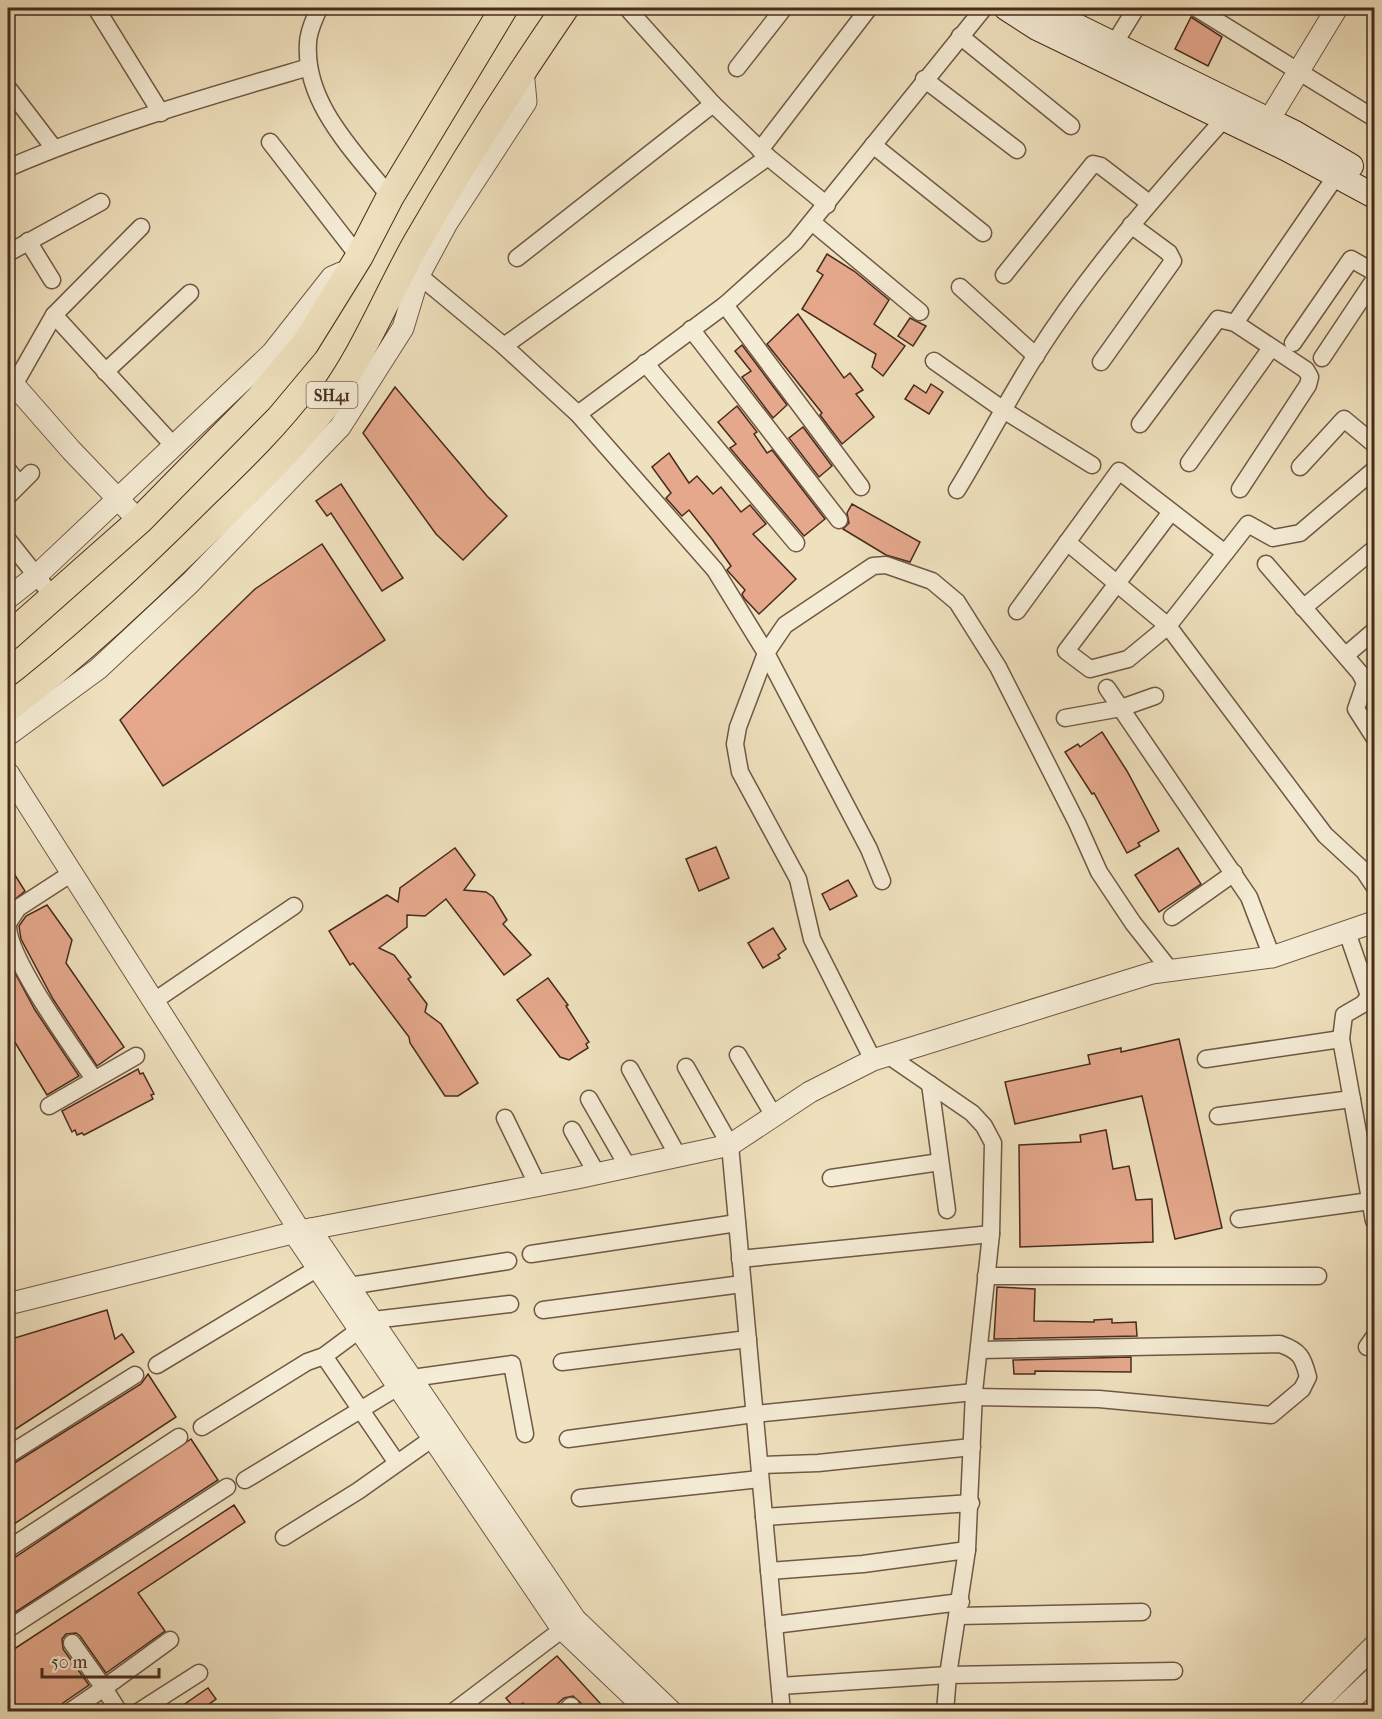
<svg xmlns="http://www.w3.org/2000/svg" width="1382" height="1719" viewBox="0 0 1382 1719" font-family="'IM FELL French Canon',serif">
<rect width="100%" height="100%" fill="#efe1be"/>
<filter id="stains"><feTurbulence type="fractalNoise" baseFrequency=".00333" numOctaves="4"/><feColorMatrix values="0 0 0 0 .2 0 0 0 0 .09 0 0 0 0 .02 0 0 0 .5 -.17"/></filter>
<radialGradient id="worn" r=".72"><stop offset=".6" stop-color="#630" stop-opacity="0"/><stop offset="1" stop-color="#630" stop-opacity=".3"/></radialGradient>
<g fill="#e5a88c" stroke="#472b1c" stroke-width="1.5">
<polygon points="1191,17 1222,37 1208,66 1175,49"/>
<polygon points="827,254 854,271 889,300 874,324 905,346 883,376 872,367 876,354 802,309 823,275 817,271"/>
<polygon points="798,314 844,378 850,373 863,390 856,394 874,417 842,444 820,415 822,413 767,344"/>
<polygon points="910,318 926,326 913,346 898,336"/>
<polygon points="742,345 787,405 773,418 742,377 751,371 735,351"/>
<polygon points="931,384 943,392 929,414 905,399 914,385 926,393"/>
<polygon points="395,387 487,496 507,516 463,560 436,534 363,433"/>
<polygon points="737,406 757,432 754,434 767,453 772,450 825,519 804,536 730,448 736,444 718,422"/>
<polygon points="803,427 832,466 819,477 789,438"/>
<polygon points="669,453 689,483 697,476 713,494 721,487 741,512 750,505 766,524 753,534 796,579 759,614 744,598 742,594 745,590 727,570 731,566 712,539 689,510 682,516 666,498 671,493 652,467"/>
<polygon points="341,484 403,578 382,591 331,513 327,516 316,501"/>
<polygon points="852,504 920,542 910,562 886,555 843,529 849,523 847,513"/>
<polygon points="322,544 385,640 163,786 120,720 255,589"/>
<polygon points="1102,732 1127,771 1159,831 1138,843 1140,846 1127,853 1094,793 1092,794 1065,752 1078,744 1080,747"/>
<polygon points="716,847 729,878 699,891 686,859"/>
<polygon points="455,848 475,875 464,890 486,892 493,897 507,920 503,924 531,955 504,975 446,899 425,916 407,915 407,927 379,948 394,955 411,977 408,979 427,1004 425,1012 441,1024 478,1083 458,1096 445,1096 410,1043 409,1037 353,963 350,965 329,931 387,895 398,902 400,888"/>
<polygon points="1178,848 1201,884 1159,912 1135,875"/>
<polygon points="8,864 25,891 8,905"/>
<polygon points="848,880 857,896 830,910 822,894"/>
<polygon points="47,905 72,940 66,963 124,1047 97,1066 53,999 21,939 19,926 26,916"/>
<polygon points="773,928 786,949 778,955 780,958 763,968 748,943"/>
<polygon points="8,960 35,1010 79,1076 47,1095 8,1031"/>
<polygon points="548,978 568,1005 566,1006 589,1042 586,1044 588,1048 569,1060 560,1057 517,1000"/>
<polygon points="1179,1039 1222,1228 1175,1239 1142,1096 1015,1124 1005,1082 1090,1064 1088,1055 1121,1048 1121,1052"/>
<polygon points="138,1069 140,1074 143,1073 154,1094 151,1095 153,1099 84,1135 82,1133 77,1135 75,1130 72,1132 62,1111"/>
<polygon points="1106,1130 1113,1169 1129,1166 1136,1200 1152,1199 1153,1242 1020,1247 1019,1145 1081,1142 1080,1135"/>
<polygon points="997,1287 1035,1289 1034,1321 1094,1322 1094,1320 1112,1319 1112,1323 1136,1322 1137,1336 994,1339"/>
<polygon points="107,1310 115,1339 122,1334 134,1352 8,1434 8,1340"/>
<polygon points="1131,1357 1131,1372 1035,1371 1035,1374 1014,1374 1013,1360"/>
<polygon points="148,1374 176,1417 8,1528 8,1467 141,1384"/>
<polygon points="191,1439 218,1480 8,1617 8,1559 14,1558"/>
<polygon points="234,1505 245,1522 138,1593 165,1631 106,1673 80,1636 76,1633 66,1634 62,1639 63,1649 89,1685 63,1703 59,1712 21,1712 8,1692 8,1653"/>
<polygon points="557,1656 608,1712 591,1712 573,1696 564,1698 548,1712 530,1712 523,1703 515,1709 506,1698"/>
<polygon points="208,1688 216,1699 198,1712 173,1712"/>
</g>
<g fill="none" stroke-linecap="round" stroke-linejoin="round">
<defs>
<g id="minor">
<polyline points="96,8 161,113"/>
<path d="M319,8C315,18 308,31 308,43C304,104 355,152 390,197"/>
<polyline points="627,8 713,104 768,157"/>
<polyline points="1196,8 1374,118"/>
<polyline points="960,36 1071,126"/>
<polyline points="1114,44 1136,8"/>
<polyline points="737,68 784,8"/>
<polyline points="924,79 1017,150"/>
<polyline points="8,88 53,147"/>
<polyline points="270,142 359,257"/>
<polyline points="873,145 983,233"/>
<polyline points="760,150 869,8"/>
<path d="M8,168C105,126 207,97 309,67"/>
<polyline points="812,222 920,312"/>
<polyline points="28,241 52,280"/>
<polyline points="8,253 101,202"/>
<polyline points="517,258 713,104"/>
<polyline points="410,268 504,346 578,414 715,570 766,653 869,849 882,881"/>
<polyline points="1004,275 1093,164 1101,166 1149,203"/>
<polyline points="960,287 1036,356"/>
<polyline points="725,305 861,487"/>
<polyline points="54,315 172,444"/>
<polyline points="1235,323 1306,370 1310,377 1308,385 1240,489"/>
<polyline points="691,329 839,520"/>
<polyline points="1293,343 1351,259 1374,272"/>
<polyline points="504,346 768,157 827,205"/>
<polyline points="1322,358 1374,280"/>
<polyline points="934,361 1005,411 1092,465"/>
<polyline points="1101,362 1173,261 1169,253 1131,225"/>
<polyline points="645,363 796,543"/>
<polyline points="105,372 190,293"/>
<polyline points="14,385 54,315 141,227"/>
<polyline points="578,414 725,305 795,242 984,8"/>
<polyline points="1140,424 1218,319 1235,323 1336,176"/>
<polyline points="1189,463 1271,348"/>
<polyline points="1300,467 1344,419 1374,444"/>
<polyline points="8,470 19,484"/>
<path d="M957,490C984,446 1008,399 1036,355C1090,270 1157,194 1224,119"/>
<polyline points="8,496 31,473"/>
<polyline points="1171,512 1066,651 1090,669 1128,659 1168,626 1248,524 1273,538 1300,533 1374,470"/>
<polyline points="8,540 54,598"/>
<polyline points="1067,542 1168,626 1325,835 1364,871 1374,886"/>
<polyline points="1266,564 1360,673 1365,683 1356,709 1374,737"/>
<polyline points="1303,608 1374,549"/>
<polyline points="1017,611 1119,471 1225,553"/>
<polyline points="1346,655 1374,631"/>
<polyline points="1107,688 1249,897 1272,957"/>
<polyline points="1065,718 1121,708 1155,696"/>
<polyline points="1172,917 1234,873"/>
<polyline points="8,923 18,908 72,873"/>
<path d="M8,927C10,961 73,1048 94,1079"/>
<polyline points="1347,932 1369,996 1363,1004 1344,1015 1341,1039 1374,1221"/>
<polyline points="154,1001 294,906"/>
<polyline points="738,1055 774,1116"/>
<polyline points="889,1056 972,1113 984,1126 993,1143 991,1234 974,1392 967,1550 948,1675 945,1712"/>
<polyline points="1206,1059 1341,1039"/>
<polyline points="873,1060 812,939 798,879 740,772 735,744 738,727 766,653 785,625 873,566 886,565 932,581 957,602 998,667 1077,823 1099,872 1133,923 1170,970"/>
<polyline points="686,1067 730,1145 782,1712"/>
<polyline points="630,1069 678,1156"/>
<polyline points="930,1084 947,1210"/>
<polyline points="589,1099 628,1167"/>
<polyline points="49,1106 136,1056"/>
<polyline points="1218,1116 1352,1099"/>
<polyline points="505,1118 538,1186"/>
<polyline points="572,1130 597,1174"/>
<polyline points="831,1178 940,1162"/>
<polyline points="1239,1219 1370,1201"/>
<polyline points="531,1254 737,1223"/>
<polyline points="740,1259 991,1234"/>
<polyline points="986,1276 1318,1276"/>
<polyline points="349,1286 508,1261"/>
<polyline points="543,1310 742,1284"/>
<polyline points="373,1320 510,1304"/>
<polyline points="1367,1347 1374,1337"/>
<polyline points="324,1356 397,1463"/>
<polyline points="562,1362 748,1339"/>
<polyline points="157,1365 318,1268"/>
<polyline points="412,1378 512,1364 525,1434"/>
<path d="M974,1397L1099,1399L1271,1415L1302,1389L1308,1377C1303,1357 1300,1351 1280,1344L979,1350"/>
<polyline points="202,1427 307,1362 324,1356 359,1330"/>
<polyline points="568,1439 754,1414 974,1392"/>
<polyline points="8,1455 135,1375"/>
<polyline points="760,1465 818,1463 972,1447"/>
<polyline points="245,1480 398,1387"/>
<polyline points="580,1498 760,1479"/>
<polyline points="764,1517 971,1503"/>
<polyline points="284,1537 358,1491 433,1438"/>
<polyline points="8,1549 179,1437"/>
<polyline points="769,1571 863,1564 967,1550"/>
<polyline points="958,1616 1142,1612"/>
<polyline points="774,1625 961,1602"/>
<polyline points="8,1629 227,1487"/>
<polyline points="72,1643 104,1688 170,1640"/>
<polyline points="780,1686 948,1675 1174,1671"/>
<polyline points="69,1712 104,1688 119,1712"/>
<polyline points="138,1712 199,1673"/>
<polyline points="453,1712 572,1622"/>
<polyline points="565,1712 571,1706"/>
</g>
<g id="tertiary">
<polyline points="1261,133 1337,8"/>
<polyline points="8,378 71,450 139,521"/>
<polyline points="8,598 36,576 272,353 332,277 341,273"/>
<polyline points="8,735 98,669 190,583 340,427 403,328 419,275 447,223 526,102 523,70"/>
<polyline points="8,773 300,1231"/>
<polyline points="310,1229 575,1619 672,1712"/>
<polyline points="294,1233 562,1629 649,1712"/>
<polyline points="8,1304 300,1231 577,1178 730,1145 810,1092 873,1060 1152,973 1272,957 1374,922"/>
<polyline points="1308,1712 1374,1646"/>
<polyline points="1338,1712 1374,1678"/>
</g>
<g id="secondary">
<polyline points="1006,8 1037,28 1287,149 1374,196"/>
<polyline points="1040,8 1295,133 1351,166"/>
</g>
<g id="primary">
<polyline points="8,637 139,521 259,399 305,344 359,257 390,197 504,8"/>
<path d="M8,708C80,653 146,591 211,527C252,487 295,447 329,401C365,352 387,295 417,242C463,162 513,84 565,8"/>
</g>
</defs>
<use href="#minor" stroke="#715844" stroke-width="19"/>
<use href="#tertiary" stroke="#715844" stroke-width="23"/>
<use href="#secondary" stroke="#472b1c" stroke-width="26"/>
<use href="#primary" stroke="#472b1c" stroke-width="29"/>
<use href="#minor" stroke="#f5ecd5" stroke-width="16"/>
<use href="#tertiary" stroke="#f5ecd5" stroke-width="21"/>
<use href="#secondary" stroke="#f5ecd5" stroke-width="24"/>
<use href="#primary" stroke="#efe1be" stroke-width="27"/>
</g>
<g text-anchor="middle" dominant-baseline="central" stroke-width="4.5" stroke-linejoin="round" paint-order="stroke">
<rect fill="#f5ecd5" stroke="#7b6554" stroke-width="1.5" x="306.5" y="382" width="51" height="26" rx="4.5"/>
<g font-size="16" font-weight="bold" fill="#472b1c">
<text x="332" y="395">SH41</text>
</g>
</g>
<rect width="1382" height="1719" fill="none" stroke="#efe1be" stroke-width="30"/>
<rect x="9" y="9" width="1364" height="1701" fill="none" stroke="#472b1c" stroke-width="3"/>
<rect x="15" y="15" width="1352" height="1689" fill="none" stroke="#472b1c" stroke-width="1.5"/>
<path d="M42 1668v9h117v-9" fill="none" stroke="#472b1c" stroke-width="3"/>
<text x="51" y="1668" font-size="18" fill="#472b1c" stroke="#f5ecd5" stroke-width="4.5" paint-order="stroke">50 m</text>
<rect width="100%" height="100%" filter="url(#stains)"/>
<rect width="100%" height="100%" fill="url(#worn)"/>
</svg>
